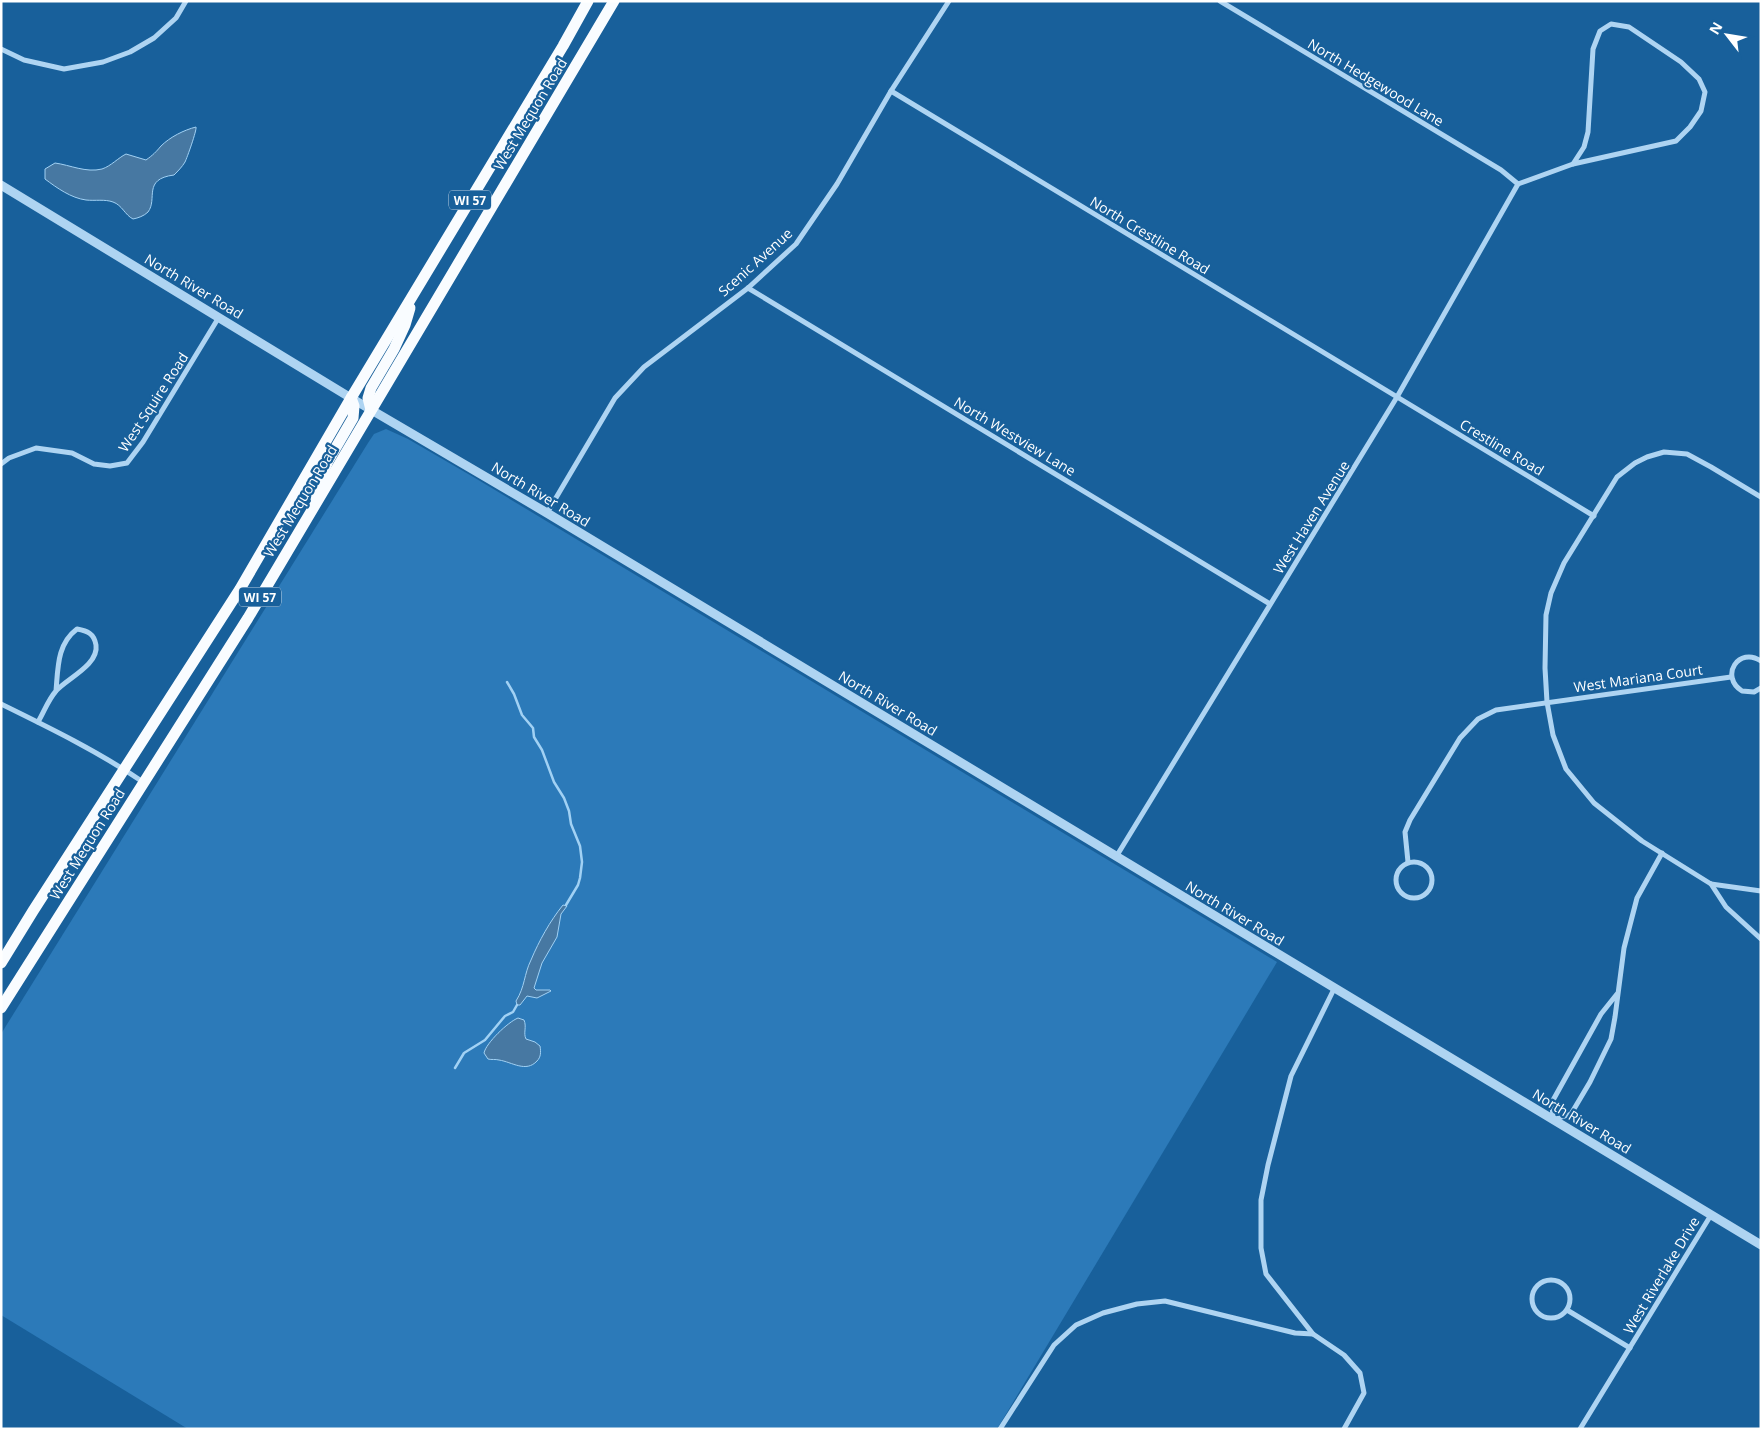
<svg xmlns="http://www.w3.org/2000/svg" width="1762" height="1430" viewBox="0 0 1762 1430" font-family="'Open Sans',sans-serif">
<rect width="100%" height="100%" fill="#18609b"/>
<polygon fill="#2c7ab9" points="386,429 408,439 475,478 1277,962 997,1429 188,1429 1,1315 1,1034 368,443 374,434"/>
<g fill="#4778a2" stroke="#a1d1f4">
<path d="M196,127C197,130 187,158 185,162C182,167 178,171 174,175C142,179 158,199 148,212C144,216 138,218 133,219C125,215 122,205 113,202C105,199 95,201 86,200C71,198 57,188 45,179V169L55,163C70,165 86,173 102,169C111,166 118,158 126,154L146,160C153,155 156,152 161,146C170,137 184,130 196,127Z"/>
<path d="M563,905L567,906L561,914L557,937L542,963L534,988L536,990H550L551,991L537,998L527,996L520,1005H517L516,1001C525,987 524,974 531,960C539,941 550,921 563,905Z"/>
<path d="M518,1018L524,1020C527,1027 523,1033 526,1039L535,1042L540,1046C541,1052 541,1057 537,1061C526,1073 512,1062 499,1060C495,1059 492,1060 488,1059L484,1053C486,1043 508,1022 518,1018Z"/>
</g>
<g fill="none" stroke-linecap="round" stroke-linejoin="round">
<g stroke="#a1d1f4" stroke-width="2.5">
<polyline points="507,682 514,694 522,715 533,728 534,737 542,750 554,782 564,798 569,811 571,824 580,846 582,862 580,878 578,885 566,905"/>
<polyline points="455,1068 464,1053 485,1040 505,1016 513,1012 517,1005"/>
</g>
<g stroke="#aed4f2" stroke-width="5">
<polyline points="1220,1 1501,170 1518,184"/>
<polygon points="1611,24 1629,27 1681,62 1699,79 1705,92 1701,111 1690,127 1676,141 1573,164 1584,147 1588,132 1593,49 1600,31"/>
<polyline points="1,49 24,60 64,69 103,62 130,52 154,38 176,18 186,1"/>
<polyline points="891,91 1594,516"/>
<polyline points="1518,184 1573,164"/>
<polyline points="748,288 1270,604"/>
<polyline points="1,464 9,458 36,448 72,453 94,464 110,466 127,463 143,442 219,317"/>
<polyline points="1761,497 1711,467 1687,454 1664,452 1647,457 1635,463 1617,477 1564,563 1551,593 1546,615 1545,668 1547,702 1553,735 1566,769 1594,803 1642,841 1711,884 1761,891"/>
<polyline points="547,513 615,398 644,367 748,288 796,244 837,184 891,91 949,1"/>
<path d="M1761,661C1739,646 1719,676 1742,691L1754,692L1761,688"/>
<path d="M1,704C50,728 99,752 143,782"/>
<path d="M38,722C44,712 48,700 56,691C66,679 99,665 96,645C94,633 87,631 77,629C57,644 58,668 56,691"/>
<polyline points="1116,857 1397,397 1518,184"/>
<circle cx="1414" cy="880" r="18"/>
<polyline points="1408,862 1405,832 1410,820 1460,738 1478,719 1496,710 1731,677"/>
<polyline points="1711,884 1726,907 1761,939"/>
<polyline points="1334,989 1291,1076 1268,1165 1261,1200 1261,1248 1266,1274 1313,1334 1344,1355 1360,1373 1364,1393 1344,1429"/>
<polyline points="1617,994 1601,1014 1552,1102 1553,1120 1571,1114 1590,1082 1611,1039 1615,1017 1624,948 1637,898 1662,853"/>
<circle cx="1551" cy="1299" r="19"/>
<polyline points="1567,1310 1630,1348"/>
<polyline points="1000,1429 1054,1345 1076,1325 1103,1313 1137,1304 1165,1301 1295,1333 1313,1334"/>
<polyline points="1580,1429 1711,1215"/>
</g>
<polyline stroke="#aed4f2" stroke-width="9" points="1,185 351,398 547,513 1761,1245"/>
<g stroke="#f9fcff" stroke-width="11">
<polyline points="371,410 368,398 371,388 394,349 405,325 410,308"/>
<polyline points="316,499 318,484 328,461 353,418 354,406 351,398"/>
<polyline points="1,963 33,911 240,589 351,398 563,46 588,1"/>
<polyline points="1,1008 248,618 614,1"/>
</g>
</g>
<g text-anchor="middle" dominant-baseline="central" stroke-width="4.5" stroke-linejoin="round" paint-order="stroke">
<g fill="#18609b" stroke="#bacfe1" stroke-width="1">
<rect x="449" y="190.5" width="42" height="19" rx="4"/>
<rect x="239" y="587.5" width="42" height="19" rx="4"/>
</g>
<g font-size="12" font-weight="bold" fill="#fff">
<text x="470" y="200">WI 57</text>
<text x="260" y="597">WI 57</text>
</g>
<g font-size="14" fill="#fff" stroke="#18609b">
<text transform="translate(1376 82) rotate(31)">North Hedgewood Lane</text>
<text transform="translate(530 114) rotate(-59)">West Mequon Road</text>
<text transform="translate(1150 235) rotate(31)">North Crestline Road</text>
<text transform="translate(755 262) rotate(-42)">Scenic Avenue</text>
<text transform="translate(194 286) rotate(31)">North River Road</text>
<text transform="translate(153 402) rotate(-57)">West Squire Road</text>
<text transform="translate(1015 436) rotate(31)">North Westview Lane</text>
<text transform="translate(1502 447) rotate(31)">Crestline Road</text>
<text transform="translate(541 494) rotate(31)">North River Road</text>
<text transform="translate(300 501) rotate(-59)">West Mequon Road</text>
<text transform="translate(1311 517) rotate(-58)">West Haven Avenue</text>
<text transform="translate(1638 678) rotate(-8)">West Mariana Court</text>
<text transform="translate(888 703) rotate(31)">North River Road</text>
<text transform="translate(87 844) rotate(-58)">West Mequon Road</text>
<text transform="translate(1235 913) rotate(31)">North River Road</text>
<text transform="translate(1582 1121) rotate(31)">North River Road</text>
<text transform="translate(1661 1275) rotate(-59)">West Riverlake Drive</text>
</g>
</g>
<rect width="1762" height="1430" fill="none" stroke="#ffffff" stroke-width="5"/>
<g transform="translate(1727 35) rotate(301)" stroke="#18609b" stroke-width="4" paint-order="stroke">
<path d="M0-4L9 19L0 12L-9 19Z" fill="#ffffff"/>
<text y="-8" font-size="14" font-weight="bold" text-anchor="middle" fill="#ffffff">N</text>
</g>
</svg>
